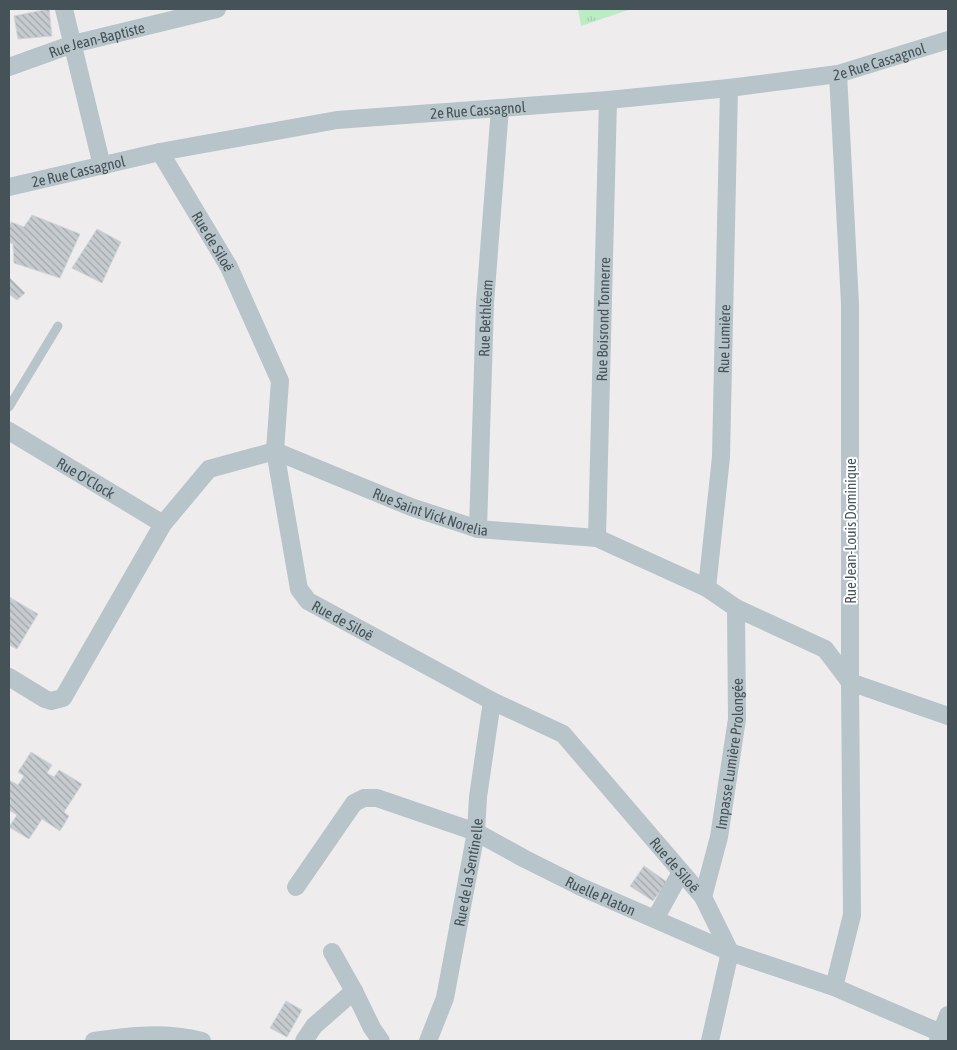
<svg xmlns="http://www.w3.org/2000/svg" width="957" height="1050" viewBox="0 0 957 1050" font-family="'Asap Condensed',sans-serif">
<defs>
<pattern id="grass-tufts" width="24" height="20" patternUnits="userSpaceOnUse" patternTransform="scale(1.25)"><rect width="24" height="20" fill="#baedc4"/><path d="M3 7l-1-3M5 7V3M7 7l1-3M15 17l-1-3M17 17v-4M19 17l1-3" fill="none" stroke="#a1cdab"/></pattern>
<pattern id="building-back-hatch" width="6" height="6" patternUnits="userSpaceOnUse" patternTransform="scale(1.25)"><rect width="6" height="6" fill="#c6cbcf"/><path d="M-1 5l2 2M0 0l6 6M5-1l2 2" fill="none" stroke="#a3a7ab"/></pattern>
</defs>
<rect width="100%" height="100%" fill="#efeced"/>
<polygon fill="url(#grass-tufts)" points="578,9 631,9 581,26"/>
<g fill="url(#building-back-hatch)" stroke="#d0d4d8">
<polygon points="49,9 52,36 18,39 14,16"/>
<polygon points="32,215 80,234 60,278 14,263 13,244 9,242 9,226 11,222 24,227"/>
<polygon points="97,229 121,242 102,283 72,268"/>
<polygon points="9,277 25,293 17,300 9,294"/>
<polygon points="9,597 38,614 17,649 9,645"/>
<polygon points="31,752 52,765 47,773 54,777 59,770 82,784 64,812 69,816 60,831 42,819 29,839 9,827 17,815 9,810 9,805 11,801 9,799 9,780 18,785 24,776 18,772"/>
<polygon points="644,866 667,882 653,901 630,886"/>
<polygon points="286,1001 302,1010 287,1037 270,1028"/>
</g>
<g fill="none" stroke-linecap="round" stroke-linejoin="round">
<polyline stroke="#b7c4c9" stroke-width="9" points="9,407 58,326"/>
<g stroke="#b7c4c9" stroke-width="18">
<polyline points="64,9 102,166"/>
<path id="s1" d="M9,67L73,44L217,9"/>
<path id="s2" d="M160,152L229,267L280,381L275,451L299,589L308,601L492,701L563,734L703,897L730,952"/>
<path id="s3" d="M9,187L160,152L337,120L608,100L729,88L838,74L948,40"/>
<path id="s4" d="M9,431L163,524"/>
<path id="s5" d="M478,529L485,303L500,108"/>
<path id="s6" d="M597,538L608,100"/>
<path id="s7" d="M707,588L721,457L729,88"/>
<path id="s8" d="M9,677L45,699L51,701L63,698L163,524L209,469L275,451L411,507L478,529L597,538L707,588L736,608L825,649L850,682L948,716"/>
<path id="s9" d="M296,887L354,803L364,798H377L476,832L525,859L581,887L730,952L834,987L941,1033"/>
<path id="s10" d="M703,897L719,837L737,719L736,608"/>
<polyline points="655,919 681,872"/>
<polyline points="332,952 354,991 372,1028 381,1041"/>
<polyline points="834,987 852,915 850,682 850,304 838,74"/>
<path d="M94,1041C130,1035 166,1032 202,1041"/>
<polyline points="304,1041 314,1026 354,991"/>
<path id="s11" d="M428,1041L445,998L476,832L478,797L492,701"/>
<polyline points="710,1041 730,952"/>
<polyline points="938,1041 948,1015"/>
</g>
</g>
<g text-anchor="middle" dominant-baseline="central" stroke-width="4" stroke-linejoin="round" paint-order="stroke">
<g font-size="15" fill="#455359" stroke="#fff">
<text stroke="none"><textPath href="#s1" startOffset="92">Rue Jean-Baptiste</textPath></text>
<text stroke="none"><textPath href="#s3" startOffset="881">2e Rue Cassagnol</textPath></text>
<text stroke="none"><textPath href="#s3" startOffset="476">2e Rue Cassagnol</textPath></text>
<text stroke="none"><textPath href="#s3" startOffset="71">2e Rue Cassagnol</textPath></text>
<text stroke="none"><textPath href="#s2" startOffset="104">Rue de Siloë</textPath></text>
<text stroke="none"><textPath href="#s5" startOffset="211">Rue Bethléem</textPath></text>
<text stroke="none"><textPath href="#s6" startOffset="219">Rue Boisrond Tonnerre</textPath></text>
<text stroke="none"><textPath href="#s7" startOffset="250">Rue Lumière</textPath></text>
<text stroke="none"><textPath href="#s4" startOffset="90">Rue O'Clock</textPath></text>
<text stroke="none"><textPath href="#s8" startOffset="569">Rue Saint Vick Norelia</textPath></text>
<text transform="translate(850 531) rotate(-90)">Rue Jean-Louis Dominique</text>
<text stroke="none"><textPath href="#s2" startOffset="524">Rue de Siloë</textPath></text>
<text stroke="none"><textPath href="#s10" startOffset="146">Impasse Lumière Prolongée</textPath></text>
<text stroke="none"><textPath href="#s2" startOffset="944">Rue de Siloë</textPath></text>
<text stroke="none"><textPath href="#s11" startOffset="174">Rue de la Sentinelle</textPath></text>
<text stroke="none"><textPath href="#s9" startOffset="371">Ruelle Platon</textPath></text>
</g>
</g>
<rect width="957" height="1050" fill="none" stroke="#455359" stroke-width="20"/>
</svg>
